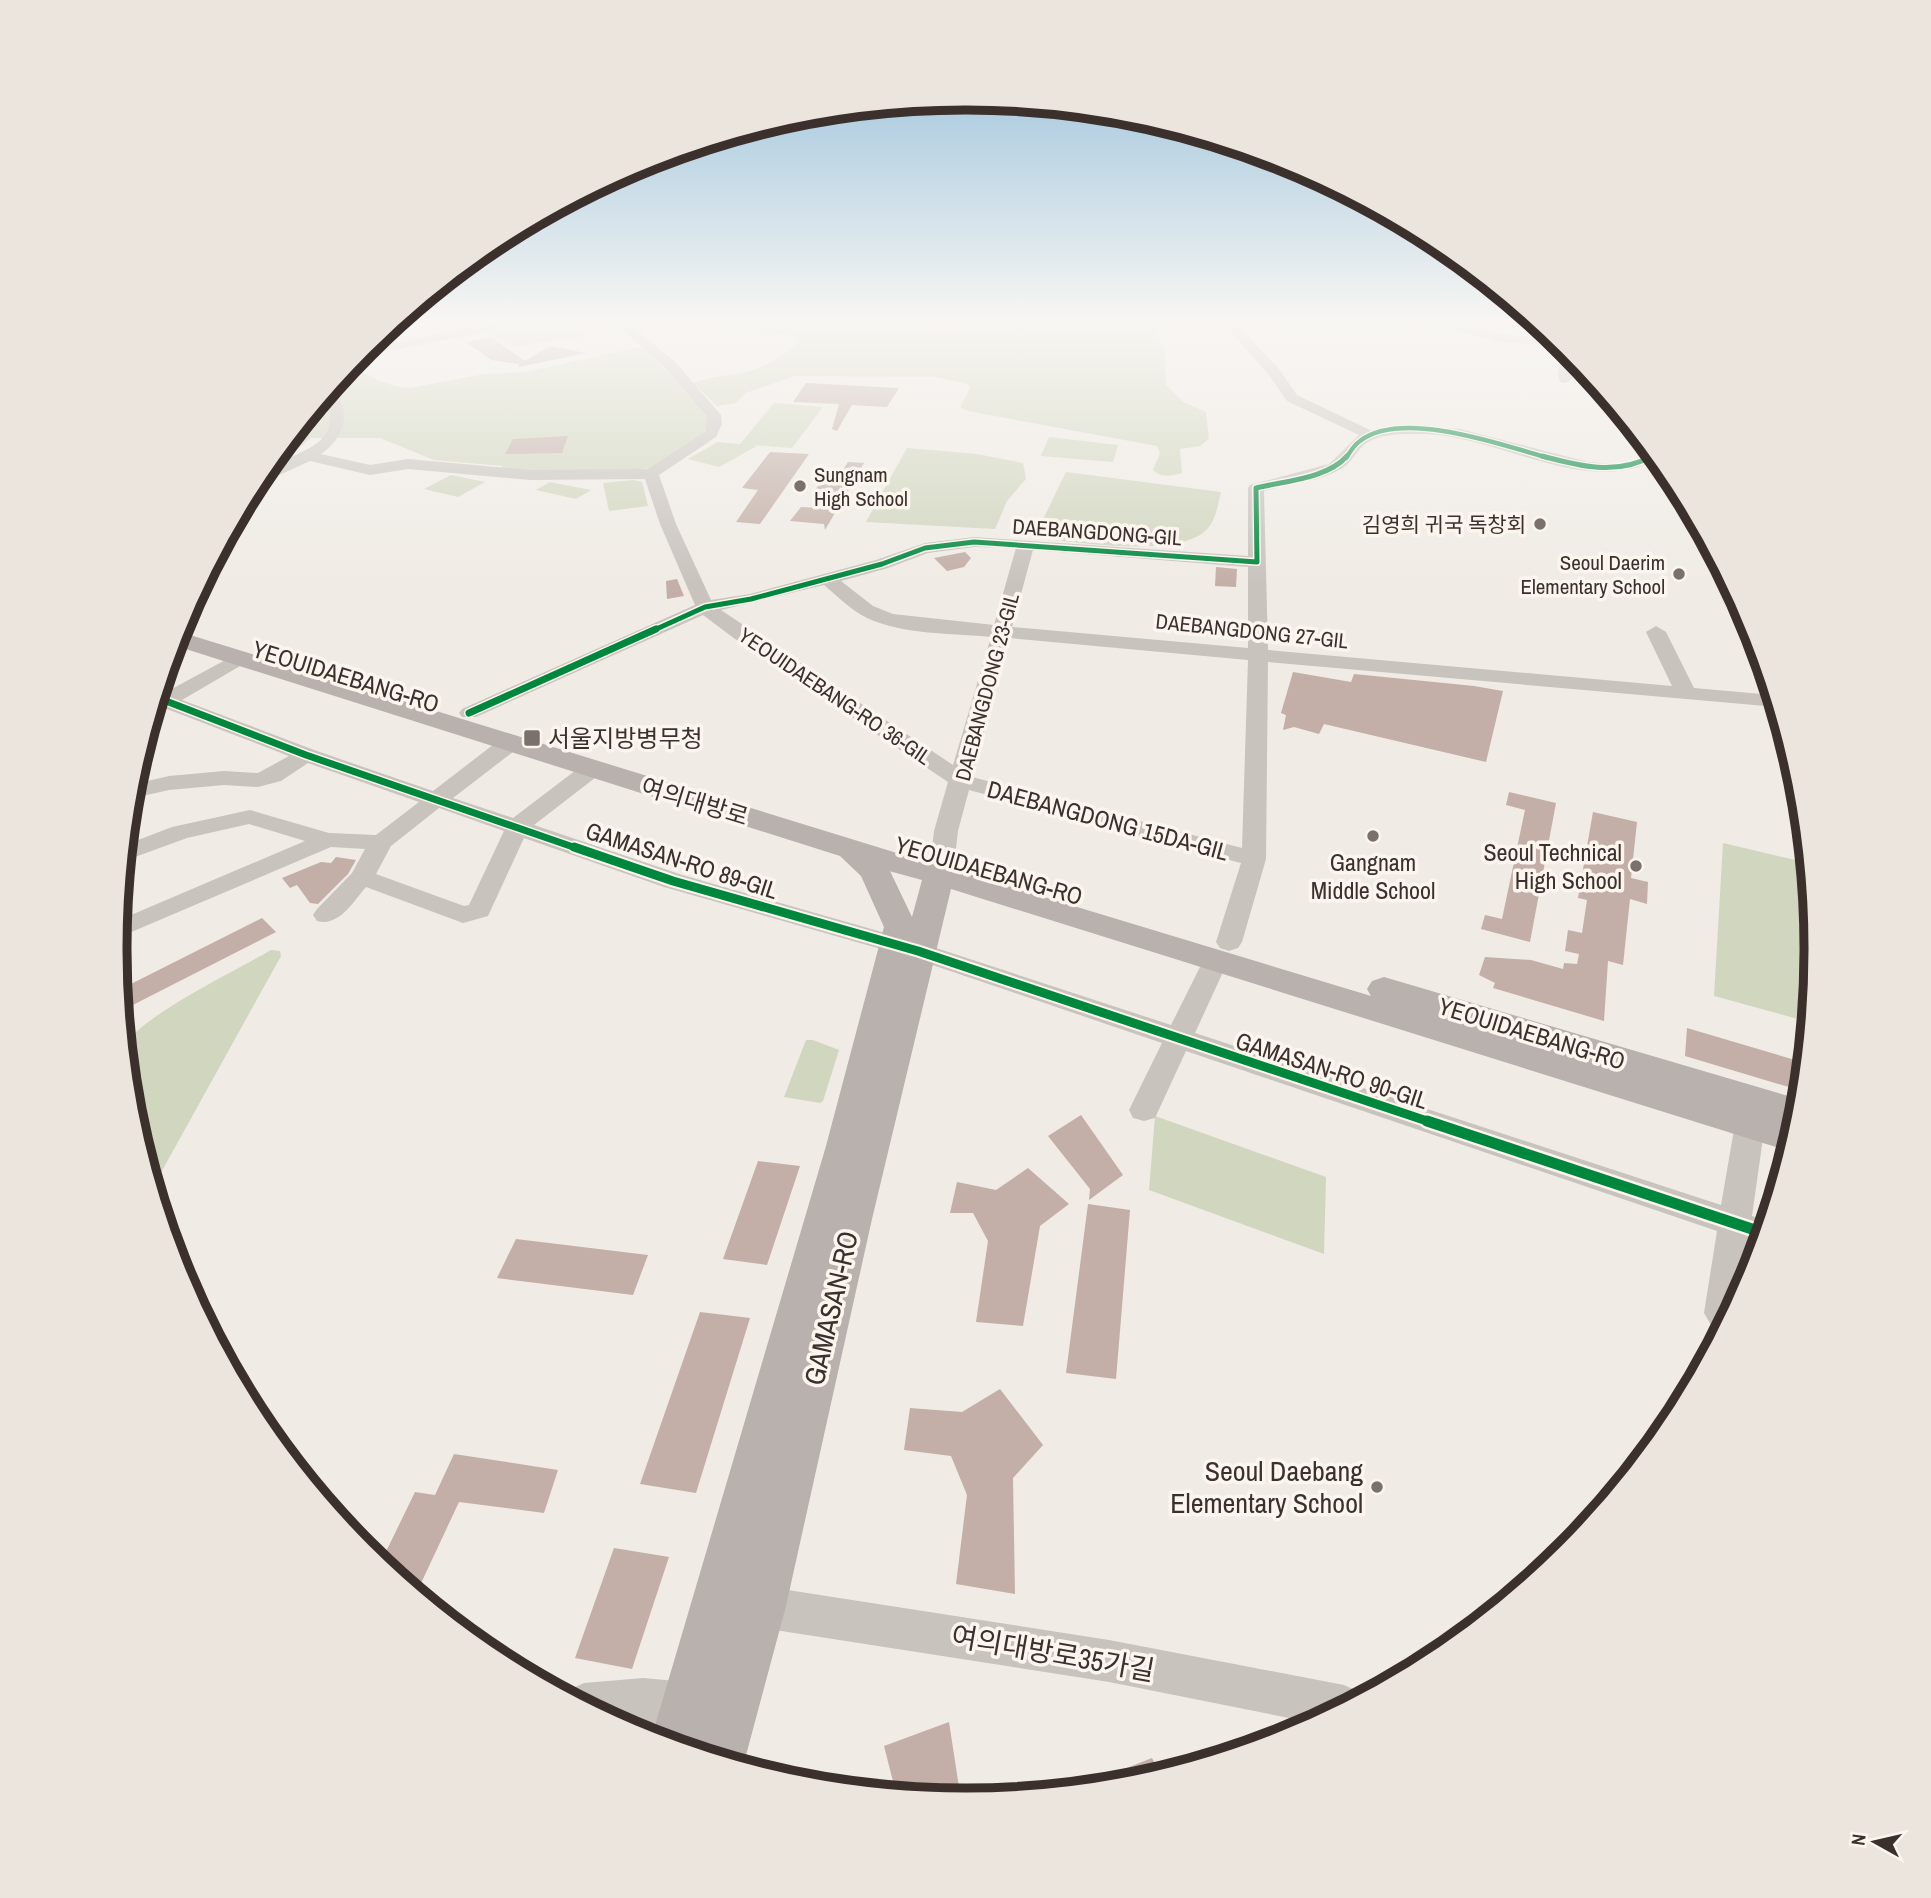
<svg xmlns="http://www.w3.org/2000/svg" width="1931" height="1898" viewBox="0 0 1931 1898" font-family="'Archivo Narrow','Noto Sans KR',sans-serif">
<rect width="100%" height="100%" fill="#f0ebe5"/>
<g fill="#d1d6bf">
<path d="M733,319H843L953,329L960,328L968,319H1155L1160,327L1154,331L1164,348L1166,385L1183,402L1206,412L1209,439L1200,446L1180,449L1182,473C1171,476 1162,478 1153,470L1160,453L1157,446L968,411L960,407L970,388L968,384L934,377L795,376L746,393L736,403L717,406L693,383C712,376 731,376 749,371C768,366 783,354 798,343L800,339L780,334L729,328Z"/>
<polygon points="561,320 568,320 585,336 512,347 488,333"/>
<path d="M641,347L704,405L708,421L703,435L653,467L641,470H501L503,466L434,460L380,438H311L289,456L267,465L351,363C366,376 389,387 410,388L485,374L525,372Z"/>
<polygon points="774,403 823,407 792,448 751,445 757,446 719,467 688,459 718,442 740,444"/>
<polygon points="1049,437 1118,445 1113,462 1041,456"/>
<polygon points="907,448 977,454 1023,463 1026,479 1007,501 995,529 866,522"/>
<path d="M1066,472L1221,492C1218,504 1216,519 1208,528C1182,560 1072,541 1034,538Z"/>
<polygon points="451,475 485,482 458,497 424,489"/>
<polygon points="633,480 642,482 648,506 609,511 603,483"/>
<polygon points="550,482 591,490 576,499 536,490"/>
<polygon points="1723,843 1808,863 1816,949 1809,1022 1714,996"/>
<path d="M271,950L280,951L281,956L153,1187L131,1115L124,1047C138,1017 239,969 271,950Z"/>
<polygon points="806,1040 813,1040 839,1050 823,1101 820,1103 784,1097"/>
<polygon points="1155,1116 1326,1177 1324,1254 1149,1190"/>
</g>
<g fill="#c3afa7">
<polygon points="491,337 525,361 550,346 586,353 519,367 519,364 491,360 466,342"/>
<polygon points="806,383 899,388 887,407 852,405 837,431 832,429 839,404 793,402"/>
<polygon points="568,436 562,453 505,454 513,439"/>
<polygon points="770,452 809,454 760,524 736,522 758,490 742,488"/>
<polygon points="848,462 864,463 825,530 824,524 790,521 801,507 819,508 814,490 819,485 835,483"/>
<polygon points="965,552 971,558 964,567 947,571 934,558"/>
<polygon points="1216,567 1237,569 1236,587 1215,586"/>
<polygon points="677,579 684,596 667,599 666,581"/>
<polygon points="1293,672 1351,682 1354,674 1474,686 1503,691 1486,762 1324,724 1319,734 1294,727 1283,730 1286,715 1281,713"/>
<polygon points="1509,792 1556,803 1530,942 1481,929 1485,915 1502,919 1525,810 1506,805"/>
<polygon points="1593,812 1637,822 1631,878 1648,882 1647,904 1630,899 1623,965 1608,961 1604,1021 1493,988 1495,983 1479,975 1485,957 1531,960 1563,969 1564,963 1577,964 1579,954 1565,951 1568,930 1582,933 1587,900 1578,898"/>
<polygon points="336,857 356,860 348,874 318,904 310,903 297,885 290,888 282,878 321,862 331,863"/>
<polygon points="262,918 276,932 121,1011 119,990"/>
<polygon points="1687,1028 1805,1063 1802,1091 1685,1056"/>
<polygon points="1081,1115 1123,1175 1089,1200 1090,1189 1048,1136"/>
<polygon points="758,1161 800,1166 767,1265 723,1259"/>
<polygon points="1028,1168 1069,1204 1040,1226 1023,1326 976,1322 988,1241 973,1213 950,1213 957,1182 996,1190"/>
<polygon points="1088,1204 1130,1210 1116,1379 1066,1373"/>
<polygon points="516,1239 648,1255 633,1295 497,1278"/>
<polygon points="700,1312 750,1318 696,1493 640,1484"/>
<polygon points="1000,1389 1043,1445 1013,1478 1015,1594 956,1584 967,1495 951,1456 904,1450 910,1408 962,1412"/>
<polygon points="454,1454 558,1470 544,1513 459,1502 416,1594 380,1564 415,1492 435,1495"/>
<polygon points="614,1548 669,1557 632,1669 575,1658"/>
<polygon points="949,1722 961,1800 896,1793 884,1746"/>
<polygon points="1152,1758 1161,1775 1131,1784 1087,1788 1086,1784"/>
</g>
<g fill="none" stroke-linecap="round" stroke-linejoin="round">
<g fill="#c9c3be" fill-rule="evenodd">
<polygon points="515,319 538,319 532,323 356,357 362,349"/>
<path d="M611,319H624L676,363L721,415L722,424L716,437L659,475L676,524L711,600L750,594L876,560L925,543L974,537L1248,556V488L1250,485L1329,464L1359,435L1287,401L1269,375L1230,331L1236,327L1240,328L1279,369L1297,395L1372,431L1409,426L1460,429L1588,462L1614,464L1632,461L1652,450L1658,458C1590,499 1499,436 1425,434C1406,434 1378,432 1363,446C1355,453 1351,464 1341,469C1318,482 1289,484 1264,491L1268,650L1672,686L1646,632L1656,626L1666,632L1694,688L1773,695L1777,707L1268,662L1266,859L1242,942L1238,948L1229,951L1220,948L1216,942L1241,863L969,790L958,831L955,857L952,862L943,864L934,862L931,857L934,831L948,782L735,639L703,615L476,717H462L459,713L462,709L695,605L660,524L645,479L530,480L408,469L370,475L310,461L262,483L254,484C272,450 353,456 324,396L331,387C353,409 345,438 321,454L370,465L408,459L530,470L648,469L705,432L707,416L666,369ZM974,547L1016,548L994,625L893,614L873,606L841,581L888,568L928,553ZM1033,550L1248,567V648L1012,627ZM824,585C838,597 851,610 867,618C904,635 951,633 991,637L953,765L721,610ZM1009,638L1248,660L1242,848L972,777Z"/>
<polygon points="1275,319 1406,319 1400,323 1287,327"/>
<polygon points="1418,319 1438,319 1498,334 1557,339 1566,346 1498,342"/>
<path d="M1573,355L1579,361L1573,366L1572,379L1565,383L1560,382C1555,369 1561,359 1573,355Z"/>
<path d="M240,652L247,654L250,658L247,662L182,700L314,750L433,791L502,738H518L521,743L518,748L453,798L513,818L584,764H600L603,769L600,774L534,825L682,875L927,945L1171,1025L1207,953L1216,950L1225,953L1229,959L1195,1033L1721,1205L1735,1124L1739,1116L1750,1112L1761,1116L1765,1124L1752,1216L1768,1221L1761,1245L1748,1241L1741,1295L1720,1334L1715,1332L1704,1313L1717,1231L1186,1051L1155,1118L1144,1121L1133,1118L1129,1110L1162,1043L909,957L664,887L524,838L488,916L463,923L366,887C353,902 339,927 317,921L313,915L317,909L352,873L365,849L331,847L115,939L117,921L305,841L249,824L187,838L124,861L125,845L172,827L250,810L329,833L376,835L419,802L308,763L281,781L258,787L224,785L169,790L129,799L131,785L169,776L224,771L258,773L289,756L167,709L152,713L157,697ZM439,808L504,831L469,905L464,906L376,874L391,846Z"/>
<polygon points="749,1584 1109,1640 1344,1685 1359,1692 1362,1698 1314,1723 1109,1682 749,1626 735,1619 728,1605 735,1591"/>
<polygon points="643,1678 699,1683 714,1690 721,1705 714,1720 699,1727 643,1722 618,1724 566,1696 569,1690 584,1683"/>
</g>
<path fill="#b8b1ad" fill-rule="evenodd" d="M177,631L926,862L932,850L943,848L954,850L958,857L955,870L1371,996L1367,989L1372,981L1384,977L1802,1100L1800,1115L1789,1151L951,889L872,1219L786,1606L745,1759L742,1766L651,1739L826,1146L884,927L861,876L840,856L173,645ZM889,871L922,880L912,917L890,871Z"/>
<defs>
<g id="cycleway-far4">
<path d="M1346,458C1350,452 1354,445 1360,441C1402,409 1503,445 1548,458"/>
<polyline points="1649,458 1655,454"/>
</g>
<g id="cycleway-far3">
<path d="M1542,456C1579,466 1617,476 1652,456"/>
<path d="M652,631L705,607L751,599L882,564L925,548L974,542L1257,562L1256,488C1284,481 1327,479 1347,456"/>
</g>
<g id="cycleway-far2">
<polyline points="166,701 306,755 579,849"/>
<polyline points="469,713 656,629"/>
</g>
<polyline id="cycleway-far1" points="574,847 673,881 918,951 1433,1123"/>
<polyline id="cycleway" points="1427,1121 1764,1233"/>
</defs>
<use href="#cycleway-far4" stroke="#fbf5ee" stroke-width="7"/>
<use href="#cycleway-far3" stroke="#fbf5ee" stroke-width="8"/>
<use href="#cycleway-far2" stroke="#fbf5ee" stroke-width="10"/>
<use href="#cycleway-far1" stroke="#fbf5ee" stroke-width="13"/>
<use href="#cycleway" stroke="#fbf5ee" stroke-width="16"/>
<use href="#cycleway-far4" stroke="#00873e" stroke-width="4.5"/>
<use href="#cycleway-far3" stroke="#00873e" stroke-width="5"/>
<use href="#cycleway-far2" stroke="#00873e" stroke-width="7"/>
<use href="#cycleway-far1" stroke="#00873e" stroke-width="9"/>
<use href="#cycleway" stroke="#00873e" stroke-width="11"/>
</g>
<linearGradient id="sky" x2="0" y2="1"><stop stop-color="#8bbad8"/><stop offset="0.55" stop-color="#f8f6f3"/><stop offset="1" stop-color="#f8f6f3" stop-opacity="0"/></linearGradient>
<rect width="1931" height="585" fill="url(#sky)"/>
<g fill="#7a716c" stroke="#fbf5ee" stroke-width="2.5">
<circle cx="800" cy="486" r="7"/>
<circle cx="1540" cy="524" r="7"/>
<circle cx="1679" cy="574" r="7"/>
<rect x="523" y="729" width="18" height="18" rx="3.5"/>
<circle cx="1373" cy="836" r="7"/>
<circle cx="1636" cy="866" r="7"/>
<circle cx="1377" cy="1487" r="7"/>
</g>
<g text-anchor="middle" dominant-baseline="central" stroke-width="7" stroke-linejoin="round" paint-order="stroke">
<g font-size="21" fill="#3b302b" stroke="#fbf5ee" text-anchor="end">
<text x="814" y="474" text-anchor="start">Sungnam<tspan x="814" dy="24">High School</tspan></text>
<text x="1526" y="524">김영희 귀국 독창회</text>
<text x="1665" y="562">Seoul Daerim<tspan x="1665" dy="24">Elementary School</tspan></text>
</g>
<g font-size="21" fill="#3b302b" stroke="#fbf5ee">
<text transform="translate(1097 532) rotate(4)">DAEBANGDONG-GIL</text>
<text transform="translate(1252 631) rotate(6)">DAEBANGDONG 27-GIL</text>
<text transform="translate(987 687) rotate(-75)">DAEBANGDONG 23-GIL</text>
<text transform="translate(835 696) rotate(34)">YEOUIDAEBANG-RO 36-GIL</text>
</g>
<g font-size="24" fill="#3b302b" stroke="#fbf5ee">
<text transform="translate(346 676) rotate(17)">YEOUIDAEBANG-RO</text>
<text transform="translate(695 801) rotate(17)">여의대방로</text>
<text transform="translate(1108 820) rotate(15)">DAEBANGDONG 15DA-GIL</text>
<text transform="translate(682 860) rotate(18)">GAMASAN-RO 89-GIL</text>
<text transform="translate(989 870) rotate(16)">YEOUIDAEBANG-RO</text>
<text transform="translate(1532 1033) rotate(17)">YEOUIDAEBANG-RO</text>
<text transform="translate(1332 1070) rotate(18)">GAMASAN-RO 90-GIL</text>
</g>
<g font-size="24" fill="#3b302b" stroke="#fbf5ee" text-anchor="start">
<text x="548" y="738">서울지방병무청</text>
<text x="1622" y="852" text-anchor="end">Seoul Technical<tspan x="1622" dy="28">High School</tspan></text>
<text x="1373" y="862" text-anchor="middle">Gangnam<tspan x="1373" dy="28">Middle School</tspan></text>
</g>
<g font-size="28" fill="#3b302b" stroke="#fbf5ee">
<text transform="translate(831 1308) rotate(-77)">GAMASAN-RO</text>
<text transform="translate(1053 1653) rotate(10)">여의대방로35가길</text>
</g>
<g font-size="28" fill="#3b302b" stroke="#fbf5ee" text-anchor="end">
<text x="1363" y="1471">Seoul Daebang<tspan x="1363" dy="32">Elementary School</tspan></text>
</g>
</g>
<path d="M0 0H1931V1898H0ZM965 110H966A838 838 0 0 1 1804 948V950A838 838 0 0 1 966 1788H965A838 838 0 0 1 127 950V948A838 838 0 0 1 965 110Z" fill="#ece5de" fill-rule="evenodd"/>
<path fill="none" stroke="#3b302b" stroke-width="9" d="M965 110H966A838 838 0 0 1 1804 948V950A838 838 0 0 1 966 1788H965A838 838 0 0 1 127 950V948A838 838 0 0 1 965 110Z"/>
<g transform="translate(1875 1842) rotate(278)" stroke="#fbf5ee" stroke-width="5" paint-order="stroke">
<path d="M0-5L12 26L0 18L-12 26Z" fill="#3b302b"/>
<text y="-10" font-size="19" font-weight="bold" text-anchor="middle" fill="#3b302b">N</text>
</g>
</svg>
